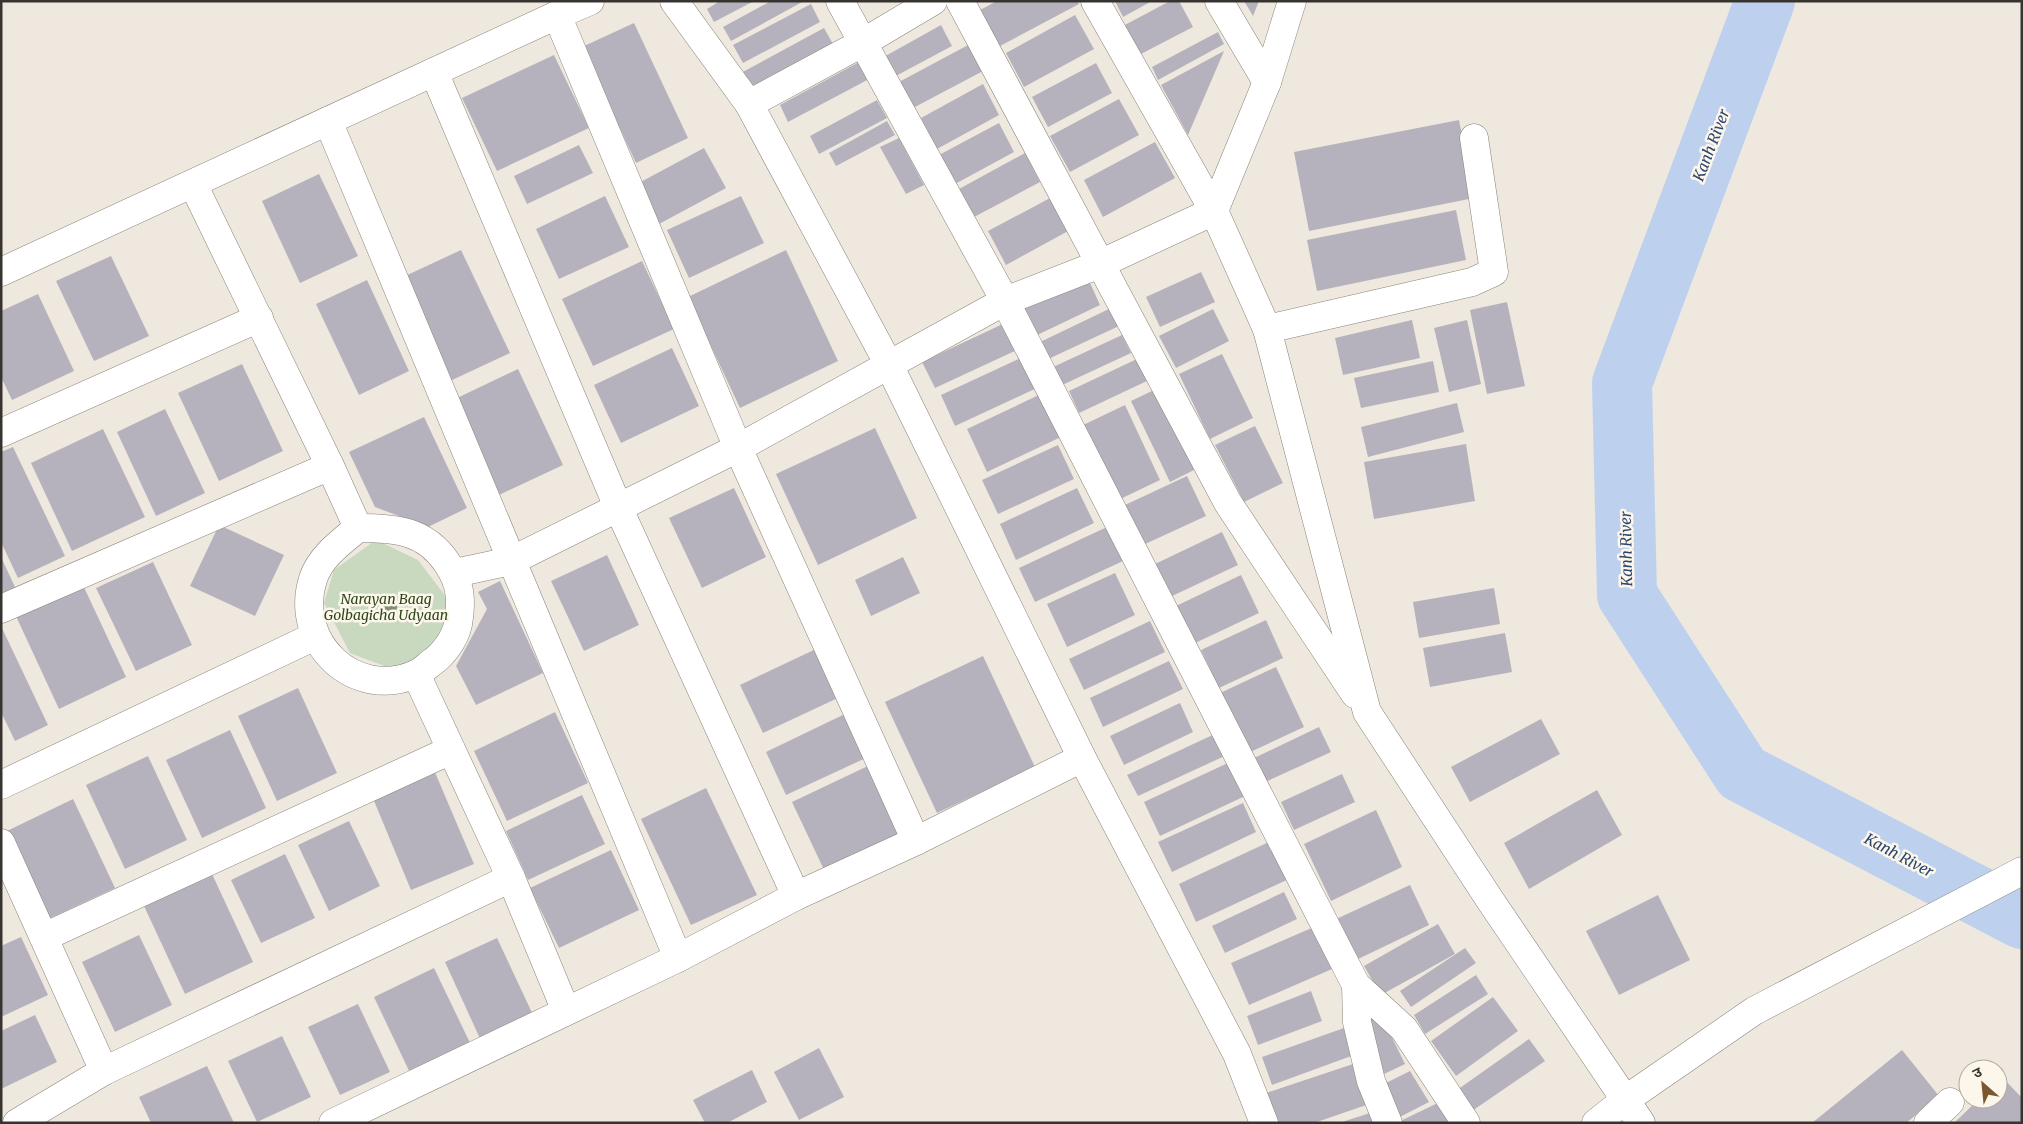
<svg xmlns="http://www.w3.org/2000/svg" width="2023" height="1124" viewBox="0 0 2023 1124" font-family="Merriweather,'Noto Sans Devanagari',serif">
<rect width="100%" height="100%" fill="#efe8de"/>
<polygon fill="#c9d9c0" points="376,540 418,560 456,610 430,648 403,673 350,653 324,603 334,570"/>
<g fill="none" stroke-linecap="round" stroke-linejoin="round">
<polyline stroke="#bdd1ef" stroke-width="60" points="1765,1 1622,383 1627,595 1742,773 2022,919"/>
</g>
<g fill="#b6b2bd">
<polygon points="720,1 754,1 714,22 707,9"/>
<polygon points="771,1 804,1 731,41 723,27"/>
<polygon points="997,1 1077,1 1079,4 1000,46 980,10"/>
<polygon points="1115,1 1152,1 1123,17"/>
<polygon points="1170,1 1179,1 1193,27 1139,55 1123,26"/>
<polygon points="1244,1 1259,1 1253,16"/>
<polygon points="811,4 820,22 743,63 733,45"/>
<polygon points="1075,15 1094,49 1024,87 1006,53"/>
<polygon points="634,23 688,138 636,163 582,47"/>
<polygon points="941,25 952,46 892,78 882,58"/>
<polygon points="824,28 833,44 750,88 741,73"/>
<polygon points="1218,32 1224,44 1158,80 1152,67"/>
<polygon points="970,44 985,70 913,108 899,82"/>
<polygon points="1224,51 1188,135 1161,85"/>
<polygon points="554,55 589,128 497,171 462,98"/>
<polygon points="861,61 871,78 788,122 780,105"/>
<polygon points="1096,63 1112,93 1048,127 1032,97"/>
<polygon points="983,84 999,115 937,149 921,118"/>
<polygon points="1119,99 1139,135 1070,172 1050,136"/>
<polygon points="877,100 887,118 819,154 810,136"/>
<polygon points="1459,120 1474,198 1309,231 1294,152"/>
<polygon points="887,121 895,135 836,166 829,153"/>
<polygon points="999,123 1014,152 955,184 939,155"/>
<polygon points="899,138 924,185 906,194 880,147"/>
<polygon points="1155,142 1175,178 1103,217 1084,180"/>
<polygon points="579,145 593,173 527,204 514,176"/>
<polygon points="704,148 726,188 659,224 637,184"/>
<polygon points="1025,153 1040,182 974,217 959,189"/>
<polygon points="319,174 358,256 300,283 262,201"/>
<polygon points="605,196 629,247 559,279 536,229"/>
<polygon points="741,196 764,243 689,278 667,230"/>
<polygon points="1052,197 1070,230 1006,265 988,231"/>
<polygon points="1456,210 1466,260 1317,291 1307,240"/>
<polygon points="461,250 510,353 450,381 401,278"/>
<polygon points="786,250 838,361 740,408 688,297"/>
<polygon points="111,256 149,336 94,361 56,281"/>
<polygon points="642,261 674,329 593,366 562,299"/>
<polygon points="1201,272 1215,302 1160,327 1146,297"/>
<polygon points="1086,274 1100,305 1033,337 1019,306"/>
<polygon points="367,280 409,371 359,395 316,304"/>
<polygon points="38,294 74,371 12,400 1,377 1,311"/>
<polygon points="1507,302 1525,386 1487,394 1470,310"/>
<polygon points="1111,308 1119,326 1044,361 1036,344"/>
<polygon points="1213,309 1229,341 1176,368 1159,336"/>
<polygon points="1412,320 1420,358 1343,375 1335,338"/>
<polygon points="1467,320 1481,384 1449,392 1434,328"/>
<polygon points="1007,322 1019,349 935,388 922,362"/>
<polygon points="1122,335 1131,353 1060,386 1051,368"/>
<polygon points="672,348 699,406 621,443 594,385"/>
<polygon points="1222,354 1253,418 1210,439 1179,374"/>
<polygon points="1025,356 1039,387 955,426 941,395"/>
<polygon points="1137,359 1147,381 1079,413 1069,391"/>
<polygon points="1433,361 1439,392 1361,408 1354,378"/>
<polygon points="242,364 283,451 219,481 178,393"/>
<polygon points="518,369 563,465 499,495 455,399"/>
<polygon points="1156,389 1194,470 1170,482 1131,401"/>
<polygon points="1041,394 1061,437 987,472 967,429"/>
<polygon points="1457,403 1464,432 1368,457 1361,427"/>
<polygon points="1125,405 1160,480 1114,502 1079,427"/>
<polygon points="165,409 205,493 156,516 117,432"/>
<polygon points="424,417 467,508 428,527 375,507 349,452"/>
<polygon points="1255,426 1283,483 1244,502 1215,445"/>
<polygon points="875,428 917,518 818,565 776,474"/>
<polygon points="103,429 145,517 72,551 31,463"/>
<polygon points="1466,444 1475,501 1374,519 1364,462"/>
<polygon points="1058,445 1074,479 998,514 982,480"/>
<polygon points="13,447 65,556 18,578 1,542 1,452"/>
<polygon points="1187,476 1206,516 1143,545 1125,505"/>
<polygon points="734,488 766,557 702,588 669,518"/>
<polygon points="1077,488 1094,523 1016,560 1000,524"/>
<polygon points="219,525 284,555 255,616 190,586"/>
<polygon points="1107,527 1123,561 1035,602 1019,568"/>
<polygon points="1222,532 1238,565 1170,597 1155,564"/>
<polygon points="607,555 639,625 584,651 551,581"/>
<polygon points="1,557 15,587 1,593"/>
<polygon points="903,557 920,593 871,616 855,580"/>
<polygon points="153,562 192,645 136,671 96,588"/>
<polygon points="1115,573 1135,615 1067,647 1047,604"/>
<polygon points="1241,575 1259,613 1193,644 1176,606"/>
<polygon points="500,581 543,673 476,705 456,666 487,609 478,592"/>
<polygon points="82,583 126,677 59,709 15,614"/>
<polygon points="1494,588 1500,624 1419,638 1413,602"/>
<polygon points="1266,620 1283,658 1219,688 1201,650"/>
<polygon points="1150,621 1165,652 1084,690 1069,659"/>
<polygon points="1,626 48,725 15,741 1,712"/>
<polygon points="1505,633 1512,672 1430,687 1423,648"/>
<polygon points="818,648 840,697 763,733 740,685"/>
<polygon points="983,656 1035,767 937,813 885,702"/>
<polygon points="1169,661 1183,689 1103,727 1090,698"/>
<polygon points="1276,667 1304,727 1246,754 1218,694"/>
<polygon points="298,688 337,773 277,801 238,716"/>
<polygon points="1180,703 1193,732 1124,765 1110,736"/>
<polygon points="555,712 588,783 507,821 474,751"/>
<polygon points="847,713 868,757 786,795 766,752"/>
<polygon points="1541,719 1560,754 1470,802 1451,767"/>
<polygon points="1319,727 1331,752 1263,783 1252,759"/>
<polygon points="230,730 266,808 202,838 166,760"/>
<polygon points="1219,732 1229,754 1138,796 1127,775"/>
<polygon points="148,756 187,840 125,869 86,785"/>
<polygon points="1230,762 1245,796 1160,836 1144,802"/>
<polygon points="870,765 904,838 826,874 792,802"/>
<polygon points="434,770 474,864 411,890 372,796"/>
<polygon points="1342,774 1355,802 1294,830 1281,802"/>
<polygon points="706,788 757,895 691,925 641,819"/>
<polygon points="1597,790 1622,835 1529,889 1504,843"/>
<polygon points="582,795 605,844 528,880 506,831"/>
<polygon points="73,799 115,888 48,919 7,831"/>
<polygon points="1243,803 1256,832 1172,872 1158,842"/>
<polygon points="1376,810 1402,867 1331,901 1304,844"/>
<polygon points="349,821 380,886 329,911 298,845"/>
<polygon points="1273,840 1291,878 1196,922 1179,884"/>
<polygon points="611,850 639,910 559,948 530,888"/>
<polygon points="285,854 315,918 261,943 231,880"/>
<polygon points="212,874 253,962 185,994 144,906"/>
<polygon points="1410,885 1429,925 1354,961 1334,920"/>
<polygon points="1284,892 1297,919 1225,953 1212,926"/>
<polygon points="1658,895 1690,960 1619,995 1586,931"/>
<polygon points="1438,924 1455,954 1381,995 1364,966"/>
<polygon points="1314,927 1332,969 1249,1005 1231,963"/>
<polygon points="139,935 172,1005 115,1032 82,962"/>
<polygon points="21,937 48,995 1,1017 1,946"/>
<polygon points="497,938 535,1019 482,1043 445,962"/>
<polygon points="1465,948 1476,963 1411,1007 1400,991"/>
<polygon points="434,968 472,1047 411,1075 374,997"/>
<polygon points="1476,975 1488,994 1425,1034 1414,1015"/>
<polygon points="1311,991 1322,1021 1258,1045 1247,1016"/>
<polygon points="1493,997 1518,1031 1456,1076 1431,1041"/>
<polygon points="358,1004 390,1072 340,1095 308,1027"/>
<polygon points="1379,1011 1405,1064 1382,1075 1361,1020"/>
<polygon points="35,1015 57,1062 1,1089 1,1031"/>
<polygon points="1344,1028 1354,1055 1272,1085 1262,1057"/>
<polygon points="282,1036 311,1097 257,1122 228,1061"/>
<polygon points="1529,1039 1545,1061 1472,1111 1457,1090"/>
<polygon points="819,1048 844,1097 799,1120 774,1072"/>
<polygon points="1902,1050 1939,1096 1906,1123 1812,1123"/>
<polygon points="1362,1061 1375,1102 1314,1123 1276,1123 1266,1093"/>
<polygon points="207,1066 234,1123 151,1123 139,1097"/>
<polygon points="752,1070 767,1102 727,1123 705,1123 693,1100"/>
<polygon points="1410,1071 1429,1102 1394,1120 1380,1086"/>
<polygon points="2002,1077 2022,1098 2022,1123 1954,1123 1979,1099 1998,1099 1998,1081"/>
<polygon points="1440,1102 1449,1121 1446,1123 1396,1123"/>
<polygon points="1373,1112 1377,1123 1342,1123 1342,1122"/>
</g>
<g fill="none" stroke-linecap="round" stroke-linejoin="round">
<defs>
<g id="minor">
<polyline points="840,1 1005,301 1356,985 1404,1029 1466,1123"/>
<polyline points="960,1 1228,503 1355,694"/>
<polyline points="1095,1 1214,211 1267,329 1367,712 1490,900 1641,1123"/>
<polyline points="1219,1 1267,82"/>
<polyline points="557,15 738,448 916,841"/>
<polyline points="434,72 618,507 796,896"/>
<polyline points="749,104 864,42 933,1"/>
<polyline points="328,121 678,958"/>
<polyline points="193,184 330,466 358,528"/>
<polyline points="1,272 557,15 590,1"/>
<polyline points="1267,329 1472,282 1494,272 1474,138"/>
<polyline points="1,433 259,318"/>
<path d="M358,528C395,528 425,530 447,563C461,583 462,601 458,624C455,639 443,655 431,663C426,667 421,672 416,674C354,701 293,642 313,579C320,557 341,542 358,528Z"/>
<polyline points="455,573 511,561 738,448 1005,301 1100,264 1214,211 1267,82 1292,1"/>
<polyline points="1,609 330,466"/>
<polyline points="416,674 511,878 566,1011"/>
<polyline points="1,785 315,636"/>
<polyline points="1,843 104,1071"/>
<polyline points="44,937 451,750"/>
<polyline points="1356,985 1357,1022 1371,1081 1388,1123"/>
<polyline points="17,1123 104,1071 511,878"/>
<polyline points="333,1123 678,958 796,896 916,841 1082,758"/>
<polyline points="1928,1123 1950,1102"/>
</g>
<g id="tertiary">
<polyline points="674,1 749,104 889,365 1082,758 1237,1054 1264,1123"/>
<polyline points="1596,1123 1625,1100 1754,1011 2022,871"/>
</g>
</defs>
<use href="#minor" stroke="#898379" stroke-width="29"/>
<use href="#tertiary" stroke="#898379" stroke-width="29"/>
<use href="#minor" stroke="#fff" stroke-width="28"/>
<use href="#tertiary" stroke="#fff" stroke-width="28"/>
</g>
<circle fill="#838f72" cx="389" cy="607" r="8"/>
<g text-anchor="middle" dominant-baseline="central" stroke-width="5" stroke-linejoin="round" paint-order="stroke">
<g font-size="14" font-style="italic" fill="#2b4619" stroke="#fdf6eb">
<text x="386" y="599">Narayan Baag<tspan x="386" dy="16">Golbagicha Udyaan</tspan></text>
</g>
<g font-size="15" font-style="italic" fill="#2a456e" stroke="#fdf6eb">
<text transform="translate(1711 145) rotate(-69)">Kanh River</text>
<text transform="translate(1626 549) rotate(-91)">Kanh River</text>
<text transform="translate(1899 855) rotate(28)">Kanh River</text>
</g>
</g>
<rect width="2023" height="1124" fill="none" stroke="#373430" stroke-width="5"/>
<g transform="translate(1983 1084) rotate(333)"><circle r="24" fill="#fdf6eb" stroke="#aea8a0"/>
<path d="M0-4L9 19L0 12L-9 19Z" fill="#7a5830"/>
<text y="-8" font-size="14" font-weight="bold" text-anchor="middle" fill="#373430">उ</text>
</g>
</svg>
